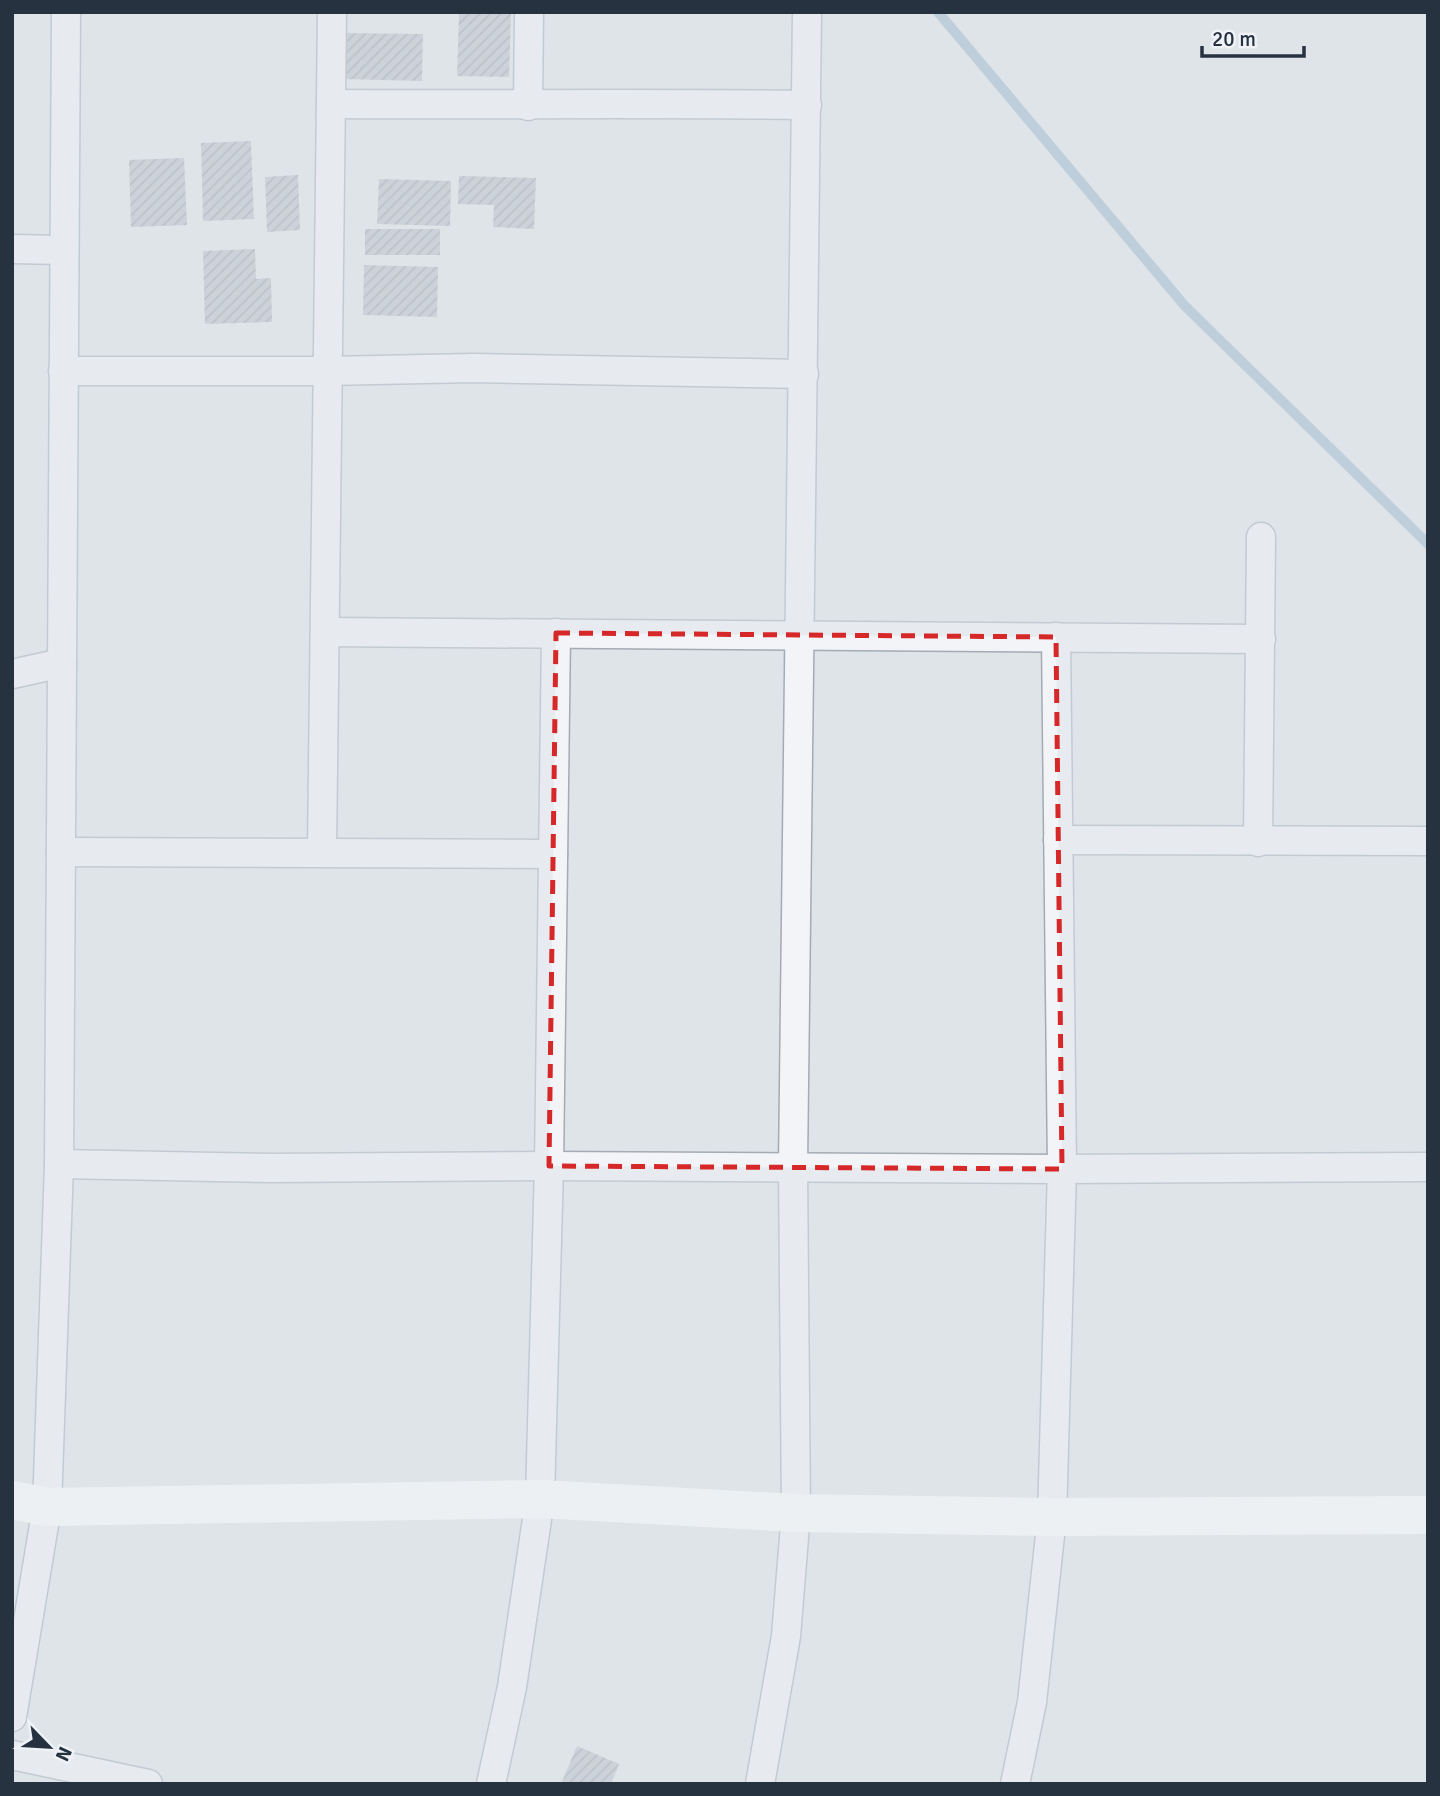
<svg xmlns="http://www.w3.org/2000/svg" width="1440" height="1796" viewBox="0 0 1440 1796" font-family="Signika,sans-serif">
<defs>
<pattern id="building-hatch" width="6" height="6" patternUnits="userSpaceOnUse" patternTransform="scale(1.75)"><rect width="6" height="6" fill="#b6bdc6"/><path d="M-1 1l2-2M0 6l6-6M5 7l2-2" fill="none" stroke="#949aa2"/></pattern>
</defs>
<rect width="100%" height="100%" fill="#dfe4e9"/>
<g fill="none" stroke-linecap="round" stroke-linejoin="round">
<polyline stroke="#98b4cb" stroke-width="10" points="938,12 1184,305 1428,544"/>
</g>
<g fill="url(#building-hatch)">
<polygon points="459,12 511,12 509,77 457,76"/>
<polygon points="344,33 423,34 422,81 343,79"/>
<polygon points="251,141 254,219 203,221 201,143"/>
<polygon points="184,158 187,225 131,227 129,160"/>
<polygon points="298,175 300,230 267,232 265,177"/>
<polygon points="459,176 536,178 534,229 493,227 494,205 458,204"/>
<polygon points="379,179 451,181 450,226 377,224"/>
<rect x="365" y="229" width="75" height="26"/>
<polygon points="255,249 256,279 271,278 272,322 205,324 203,251"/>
<polygon points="364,265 438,267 437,317 363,315"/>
<polygon points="577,1746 619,1764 611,1784 561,1784"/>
</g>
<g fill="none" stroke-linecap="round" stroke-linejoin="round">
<defs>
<g id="street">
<path d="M331,104C490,105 648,103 807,105"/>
<polyline points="528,106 529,12"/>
<polyline points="12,249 64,250"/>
<polyline points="63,371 327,371 473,368 804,374"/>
<polyline points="325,632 1261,639"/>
<polyline points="12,674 62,663"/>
<polyline points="1058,840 1428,841"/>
<polyline points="1258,842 1261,537"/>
<polyline points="61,852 553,854"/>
<polyline points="322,852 332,12"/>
<polyline points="59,1164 271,1168 549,1166 1062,1169 1428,1167"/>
<polyline points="12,1717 47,1507 59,1164 66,12"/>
<polyline points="12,1755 148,1784"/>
<polyline points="491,1784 512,1687 540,1499 549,1166 556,633"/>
<polyline points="760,1784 786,1636 796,1513 793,1167 807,12"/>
<polyline points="1015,1784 1032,1702 1052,1517 1062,1169 1056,637"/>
</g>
</defs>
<use href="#street" stroke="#a4abb3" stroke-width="31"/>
<use href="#street" stroke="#f2f4f7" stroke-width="28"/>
<polyline stroke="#fff" stroke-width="38" points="12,1500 47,1507 540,1499 796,1513 1052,1517 1428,1515"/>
</g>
<path d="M0 0H1440V1796H0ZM556,633L1056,637L1062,1169L549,1166Z" fill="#dfe4e9" fill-opacity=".55" fill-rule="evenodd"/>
<path fill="none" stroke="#d62828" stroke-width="5" stroke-dasharray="14 9" stroke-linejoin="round" d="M556,633L1056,637L1062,1169L549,1166Z"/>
<rect width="1440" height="1796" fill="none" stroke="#273241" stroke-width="28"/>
<g transform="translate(49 1747) rotate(115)" stroke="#eff2f6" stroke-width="5" paint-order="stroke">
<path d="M0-5L12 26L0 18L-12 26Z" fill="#273241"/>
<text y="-10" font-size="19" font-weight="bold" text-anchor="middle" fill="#273241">N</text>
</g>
<path d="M1202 46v10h102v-10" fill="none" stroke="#273241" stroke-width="3.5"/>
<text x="1212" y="46" font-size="21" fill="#273241" stroke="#eff2f6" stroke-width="5" paint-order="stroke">20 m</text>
</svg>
